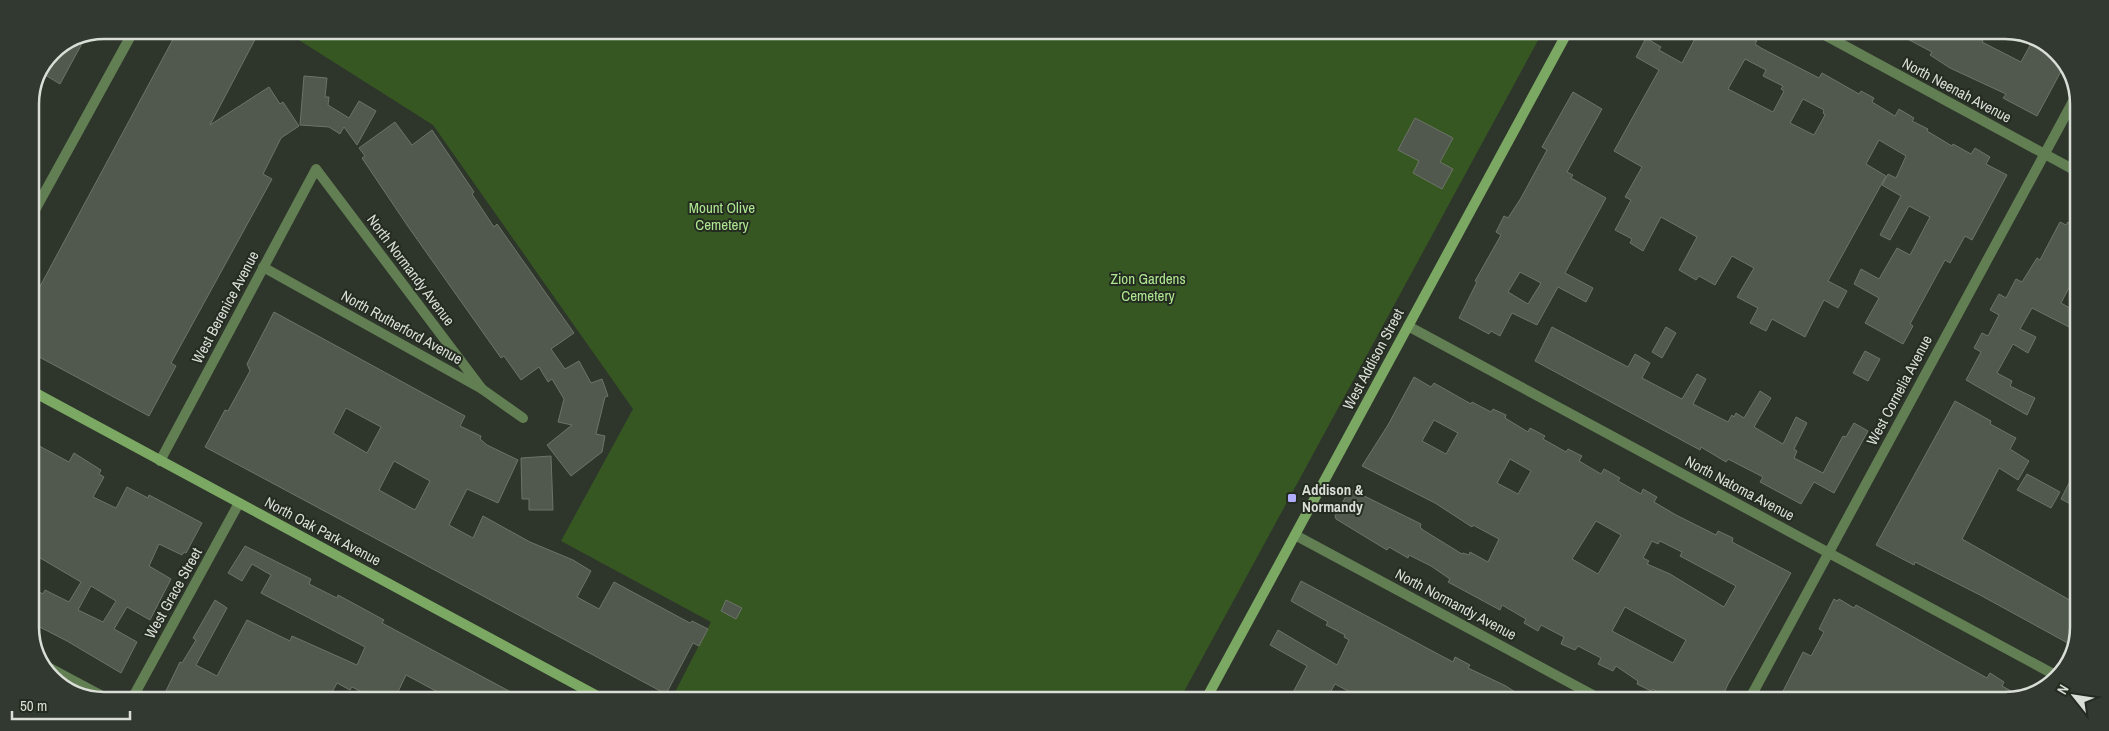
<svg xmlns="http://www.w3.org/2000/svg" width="2109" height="731" viewBox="0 0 2109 731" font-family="'Archivo Narrow',sans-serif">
<rect width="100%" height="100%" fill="#2e352b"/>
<polygon fill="#365722" points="283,30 1542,33 1180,699 672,698 711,622 561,541 633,409 433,125"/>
<g fill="#51594e" stroke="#6c7468" fill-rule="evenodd">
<polygon points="178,30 260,30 210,125 269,87 280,104 283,102 299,126 281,138 263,174 272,179 171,363 176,366 149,416 30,352 30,305"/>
<path d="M1698,33H1742L1757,41L1755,44L1761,48L1819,78L1822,73L1859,94L1861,91L1874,98L1872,102L1895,116L1899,109L1914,118L1912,121L1928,129L1927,131L1952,146L1953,144L1971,154L1975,148L1990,157L1986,164L2007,175L1972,240L1965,236L1950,263L1945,260L1910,324L1913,326L1903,344L1865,323L1879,298L1854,284L1861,269L1879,279L1897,248L1910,255L1930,217L1909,206L1890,240L1880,235L1901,196L1882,185L1888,174L1896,178L1906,156L1879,140L1866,164L1886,176L1828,281L1847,291L1838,308L1824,300L1805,337L1772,319L1766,331L1750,323L1758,308L1737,297L1754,268L1732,256L1715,285L1699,276L1696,280L1679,270L1697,237L1661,217L1643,251L1630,243L1632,239L1615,230L1631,200L1625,197L1642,167L1614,151L1659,70L1636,57L1646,38L1661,47L1659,50L1682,63ZM1745,59L1766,70L1763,76L1783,86L1781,89L1784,91L1773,112L1728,89ZM1803,99L1824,110L1823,113L1825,115L1814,135L1790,123Z"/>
<polygon points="1898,34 1986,34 1982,42 2021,62 2034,38 2064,59 2065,64 2037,116 2003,98 2006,94 1950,68 1930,55 1932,52"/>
<polygon points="85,38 60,84 42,73 52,52"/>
<polygon points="304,76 327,78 325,97 329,97 328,105 349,118 359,101 376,111 357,145 344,127 340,134 329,127 300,125"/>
<path d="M1573,92L1602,109L1567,172L1573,175L1571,178L1606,198L1565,273L1593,288L1586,302L1558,287L1537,325L1512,313L1500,336L1491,331L1489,334L1459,318L1477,282L1475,281L1501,235L1496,232L1504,216L1508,218L1521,198L1547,150L1542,147ZM1520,272L1541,283L1528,304L1508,292Z"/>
<polygon points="1415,118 1453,138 1440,162 1453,169 1442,189 1413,173 1419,161 1398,150"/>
<polygon points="395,122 412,145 432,130 474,192 472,194 494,227 497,224 574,333 551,349 565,369 579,361 591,383 602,379 608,396 605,397 596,434 605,436 602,452 571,476 547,445 572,425 558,422 564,399 552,379 548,382 539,367 521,380 504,356 501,358 407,225 362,158 365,156 359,148"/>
<polygon points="2060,222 2066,225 2068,222 2078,228 2078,261 2071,273 2075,276 2061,303 2077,312 2077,322 2073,329 2032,308 2020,329 2036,337 2028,353 2013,344 1997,373 2012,381 2010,386 2035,398 2027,415 1966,380 1981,352 1974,348 1982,333 1988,336 1999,315 1990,310 1999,294 2006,298 2016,279 2022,282 2037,258 2040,260"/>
<path d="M274,312L465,416L460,426L481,436L480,439L487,445L518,460L498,503L467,489L449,525L473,538L483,516L530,542L573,560L591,571L577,597L599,609L614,582L690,623L692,621L708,629L699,646L693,643L666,694L205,447L225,410L228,411L250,371L247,364ZM346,408L381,427L367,453L333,433ZM394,461L430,481L415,510L379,490Z"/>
<polygon points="1552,327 1628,367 1635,354 1650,363 1642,378 1682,399 1697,374 1706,379 1693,404 1728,422 1732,415 1734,417 1736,413 1744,418 1760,391 1771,398 1754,427 1783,444 1796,417 1807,423 1794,449 1797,451 1794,458 1823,473 1843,436 1846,437 1854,423 1868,431 1834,493 1814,482 1801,504 1760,482 1763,477 1728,459 1726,462 1701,447 1700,450 1535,361"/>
<polygon points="1666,327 1676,333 1662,358 1652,352"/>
<polygon points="1865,351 1880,359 1868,381 1853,373"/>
<path d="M1414,377L1431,387L1434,383L1471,404L1472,402L1491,412L1493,409L1506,415L1505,418L1528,432L1530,428L1545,436L1543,439L1566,452L1568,449L1582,456L1579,461L1601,474L1604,469L1620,478L1618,481L1641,494L1643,489L1657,497L1654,502L1676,515L1716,535L1718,531L1733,538L1732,542L1791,573L1728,684L1721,700H1674L1652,689L1651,691L1637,684L1638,681L1616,666L1613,671L1598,664L1601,658L1578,646L1575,650L1561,644L1564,637L1541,625L1538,631L1524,623L1526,619L1502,605L1500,610L1448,582L1450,579L1431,566L1409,555L1408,558L1389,547L1387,550L1336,519L1335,516L1350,489L1421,524L1420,527L1423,530L1462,554L1463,553L1469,555L1470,552L1488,562L1499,539L1473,525L1472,527L1435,503L1362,466L1388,425ZM1434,420L1458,433L1446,454L1422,441ZM1510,459L1531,471L1518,494L1497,483ZM1596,521L1621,535L1598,574L1572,559ZM1652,541L1658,544L1660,541L1682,552L1680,556L1736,586L1724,607L1670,574L1647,564L1649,561L1643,558ZM1625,607L1686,640L1673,663L1612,631Z"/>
<polygon points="1955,401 1991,421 1990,424 2016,438 2010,449 2029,461 2018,480 1999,468 1962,539 2075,603 2075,647 1980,595 1915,562 1914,565 1876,545"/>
<path d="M30,441L69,462L74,453L101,470L99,474L104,477L93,497L116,508L127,487L148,498L149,495L202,523L186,553L184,552L182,555L159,544L149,566L171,579L150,620L127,607L114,629L137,642L121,673L67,641L30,622V587L43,594L45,590L69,602L81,582L30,552V506L38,491L35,490L37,486L32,483L35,478L30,476ZM91,586L116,601L103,622L78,610Z"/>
<polygon points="551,456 553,510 529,510 529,499 522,499 521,458"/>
<polygon points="2076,469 2076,507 2061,499"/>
<polygon points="2027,474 2060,492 2051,508 2017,490"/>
<polygon points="245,546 311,579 309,584 337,598 338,595 384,620 382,623 522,698 449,698 406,675 395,698 374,698 352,687 350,690 337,683 329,698 163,697 180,662 182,663 196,640 193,638 215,600 227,608 196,665 217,676 247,620 290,641 292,636 357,665 365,647 261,593 271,575 252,564 242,581 228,573"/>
<polygon points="1301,581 1453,662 1455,657 1470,665 1468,668 1506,686 1527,700 1365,700 1335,684 1326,700 1289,700 1307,666 1270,645 1278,630 1337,665 1349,640 1344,637 1345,635 1326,625 1328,622 1291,601"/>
<polygon points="1834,599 1837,601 1839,599 1854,608 1856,605 1987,678 1990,673 2004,682 2002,686 2020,696 2005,701 1778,701 1803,652 1811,656 1824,632 1819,629"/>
<polygon points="726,600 742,608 736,619 721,611"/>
</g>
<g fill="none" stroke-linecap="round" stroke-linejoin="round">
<g stroke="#627e53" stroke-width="10">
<polyline points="1821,33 2078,172"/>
<polyline points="30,219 134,30"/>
<polyline points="263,267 482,389 523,418"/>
<polyline points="1408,326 2057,676"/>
<polyline points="160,461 316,169 482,389"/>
<polyline points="1295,535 1602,700"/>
<polyline points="42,664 104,697"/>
<polyline points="133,697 239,503"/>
<polyline points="1749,700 2077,94"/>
</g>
<g stroke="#7ba863" stroke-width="10">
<polyline points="30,390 601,698"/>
<polyline points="1206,699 1567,33"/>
</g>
</g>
<rect fill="#b0aefa" stroke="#242b21" stroke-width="2" x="1287" y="493" width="10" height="10" rx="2.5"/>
<g text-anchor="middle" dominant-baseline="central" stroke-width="4" stroke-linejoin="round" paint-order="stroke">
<g font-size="15" fill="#d9ded7" stroke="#242b21">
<text transform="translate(1957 90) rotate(28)">North Neenah Avenue</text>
<text transform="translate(411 270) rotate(53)">North Normandy Avenue</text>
<text transform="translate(225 307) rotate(-62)">West Berenice Avenue</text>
<text transform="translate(402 327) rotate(29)">North Rutherford Avenue</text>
<text transform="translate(1373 359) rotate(-62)">West Addison Street</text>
<text transform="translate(1899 390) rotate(-62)">West Cornelia Avenue</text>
<text transform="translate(1740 488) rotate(28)">North Natoma Avenue</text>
<text transform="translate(323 531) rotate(28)">North Oak Park Avenue</text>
<text transform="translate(173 593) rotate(-61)">West Grace Street</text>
<text transform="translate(1456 604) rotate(28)">North Normandy Avenue</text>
</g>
<g font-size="15" fill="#aee690" stroke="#242b21">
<text x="722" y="207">Mount Olive<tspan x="722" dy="17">Cemetery</tspan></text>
<text x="1148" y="278">Zion Gardens<tspan x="1148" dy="17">Cemetery</tspan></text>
</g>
<g font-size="15" font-weight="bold" fill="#d9ded7" stroke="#242b21" text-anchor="start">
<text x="1302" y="489">Addison &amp;<tspan x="1302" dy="17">Normandy</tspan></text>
</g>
</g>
<path d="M0 0H2109V731H0ZM104 39H2005A65 65 0 0 1 2070 104V627A65 65 0 0 1 2005 692H104A65 65 0 0 1 39 627V104A65 65 0 0 1 104 39Z" fill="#323930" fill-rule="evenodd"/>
<path fill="none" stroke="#d9ded7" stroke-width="2.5" d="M104 39H2005A65 65 0 0 1 2070 104V627A65 65 0 0 1 2005 692H104A65 65 0 0 1 39 627V104A65 65 0 0 1 104 39Z"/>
<g transform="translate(2074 696) rotate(300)" stroke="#242b21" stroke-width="4" paint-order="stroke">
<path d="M0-4L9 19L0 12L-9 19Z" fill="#d9ded7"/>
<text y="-8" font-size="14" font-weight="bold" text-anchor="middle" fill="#d9ded7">N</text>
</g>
<path d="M12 711v8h118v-8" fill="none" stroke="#d9ded7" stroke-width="2.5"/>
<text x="20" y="711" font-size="15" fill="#d9ded7" stroke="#242b21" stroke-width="4" paint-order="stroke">50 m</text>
</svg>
